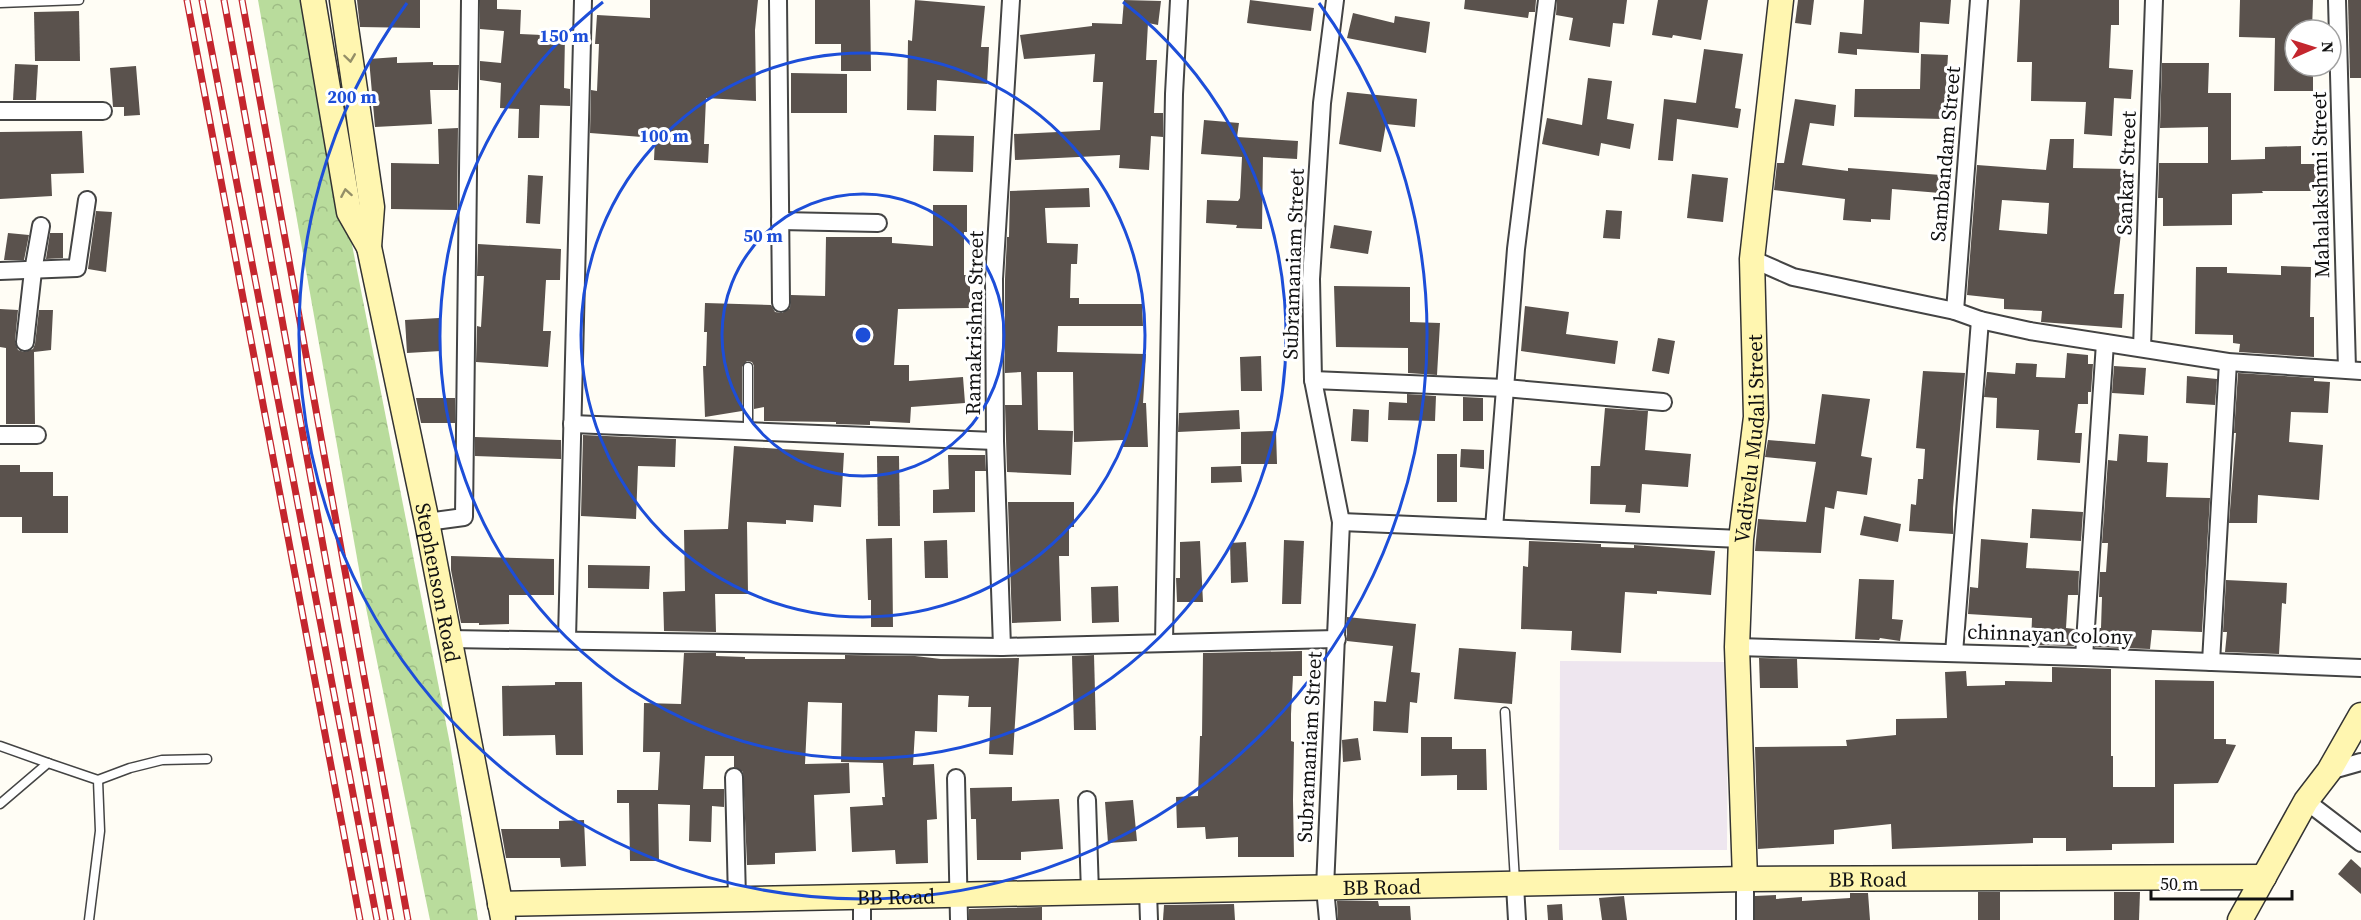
<svg xmlns="http://www.w3.org/2000/svg" width="2361" height="920" viewBox="0 0 2361 920" font-family="'Source Serif 4',serif">
<defs>
<pattern id="forest-crowns" width="20" height="18" patternUnits="userSpaceOnUse" patternTransform="scale(1.5)"><rect width="20" height="18" fill="#b9dc9c"/><path d="M2 6a3 3 0 1 1 6 0M12 15a3 3 0 1 1 6 0" fill="none" stroke="#9ebc85"/></pattern>
</defs>
<rect width="100%" height="100%" fill="#fffdf5"/>
<polygon fill="#eee6ef" points="1560,661 1728,662 1727,850 1559,850"/>
<polygon fill="url(#forest-crowns)" points="258,0 304,0 450,744 478,920 430,920 365,603"/>
<g fill="#5a524d" fill-rule="evenodd">
<polygon points="357,0 420,0 420,28 360,27"/>
<polygon points="480,0 497,0 497,9 521,10 520,34 565,36 564,88 570,89 570,106 540,105 539,138 518,138 519,109 500,108 501,83 480,80 480,61 501,63 504,31 480,29"/>
<polygon points="650,0 758,0 755,30 756,101 706,98 704,144 709,144 708,163 654,160 655,138 590,133 591,90 597,91 599,44 595,44 597,15 650,18"/>
<polygon points="815,0 870,0 871,71 841,71 841,44 815,44"/>
<polygon points="915,0 985,6 981,47 989,47 987,84 937,80 936,111 907,110 908,40 912,41"/>
<polygon points="1124,0 1161,1 1158,25 1148,23 1146,60 1157,60 1154,113 1163,113 1163,137 1151,136 1149,170 1119,168 1120,155 1015,160 1014,134 1100,130 1103,82 1093,82 1095,54 1024,59 1020,35 1092,26 1092,23 1122,24"/>
<polygon points="1250,0 1314,8 1311,31 1247,23"/>
<polygon points="1465,0 1536,0 1535,12 1529,12 1528,18 1464,9"/>
<polygon points="1557,0 1627,0 1624,24 1613,23 1610,47 1569,40 1573,18 1556,15"/>
<polygon points="1658,0 1708,0 1701,40 1673,35 1672,38 1652,35"/>
<polygon points="1798,0 1814,0 1811,25 1795,23"/>
<polygon points="1864,0 1951,0 1949,24 1920,22 1919,53 1857,49 1857,55 1838,53 1840,32 1862,34"/>
<polygon points="2020,0 2119,0 2119,25 2111,25 2109,68 2133,70 2131,99 2114,98 2112,136 2084,134 2086,102 2031,101 2032,62 2017,62"/>
<polygon points="2240,0 2313,0 2312,30 2295,30 2295,66 2313,66 2313,91 2274,91 2275,38 2239,37"/>
<polygon points="2348,0 2361,0 2361,78 2350,78"/>
<polygon points="79,11 80,61 35,61 34,12"/>
<polygon points="1353,13 1394,23 1395,16 1430,22 1426,53 1347,38"/>
<polygon points="1704,49 1743,54 1735,108 1741,109 1738,128 1677,119 1673,161 1658,160 1664,99 1696,103"/>
<polygon points="1921,54 1948,55 1944,119 1854,117 1855,89 1920,89"/>
<polygon points="397,57 397,63 433,62 433,65 459,65 458,90 430,90 432,124 375,127 369,59"/>
<polygon points="2162,63 2209,63 2208,93 2231,93 2231,160 2265,159 2265,147 2301,146 2301,164 2319,164 2319,191 2262,191 2263,193 2232,194 2232,225 2163,226 2163,198 2158,198 2159,163 2208,163 2208,127 2160,128"/>
<polygon points="15,64 38,65 36,100 13,100"/>
<polygon points="136,66 140,115 124,116 124,107 113,107 110,68"/>
<polygon points="791,73 847,74 847,113 791,113"/>
<polygon points="1588,78 1612,81 1607,119 1634,124 1630,149 1601,143 1599,156 1542,144 1547,118 1582,125"/>
<polygon points="1347,92 1417,99 1415,127 1386,124 1381,152 1339,144"/>
<polygon points="1795,99 1836,105 1834,126 1810,123 1802,165 1848,171 1848,168 1941,175 1940,193 1892,189 1890,220 1871,219 1871,222 1843,220 1845,199 1774,190 1777,163 1784,163"/>
<polygon points="1204,120 1239,123 1237,137 1298,141 1297,159 1263,157 1262,229 1236,228 1237,225 1206,223 1207,200 1238,201 1240,198 1242,157 1201,154"/>
<polygon points="458,128 457,210 391,209 391,163 439,164 438,129"/>
<polygon points="82,131 84,173 51,174 52,196 0,199 0,132"/>
<polygon points="934,135 974,136 973,172 933,171"/>
<path d="M2050,139H2074L2073,168L2126,169V200H2120L2121,233L2114,294H2124L2122,328L2041,322L2042,311L2004,309V299L1967,295L1977,165L2046,170ZM2002,200L2049,203L2047,234L1999,230Z"/>
<polygon points="1692,174 1728,178 1723,222 1687,218"/>
<polygon points="528,175 543,176 540,224 526,223"/>
<polygon points="1089,188 1090,207 1045,208 1047,243 1078,244 1077,264 1071,264 1070,298 1079,298 1079,304 1142,304 1143,326 1058,326 1057,352 1146,354 1143,403 1146,403 1148,447 1123,447 1123,440 1074,442 1073,372 1037,372 1038,430 1073,431 1071,475 1007,472 1005,405 1022,405 1021,372 1005,373 1005,279 1007,237 1009,237 1010,191"/>
<polygon points="933,205 967,205 967,232 964,232 964,275 970,275 970,308 898,309 894,365 909,365 909,381 963,377 965,403 911,407 910,423 870,421 870,425 836,424 836,422 764,421 764,407 754,409 754,366 752,362 747,361 742,367 742,411 705,417 703,366 706,366 707,332 704,332 705,303 771,305 775,312 782,313 790,308 791,295 825,296 826,237 892,237 892,243 933,246"/>
<polygon points="1606,210 1622,211 1620,239 1603,238"/>
<polygon points="96,211 112,212 106,272 88,269"/>
<polygon points="1334,225 1372,231 1368,254 1330,248"/>
<polygon points="8,233 29,235 24,260 4,260"/>
<polygon points="50,233 63,233 63,258 46,259"/>
<polygon points="478,244 561,249 560,280 546,280 543,331 551,331 548,367 476,362 477,326 481,327 484,276 477,276"/>
<polygon points="2281,266 2311,267 2310,317 2314,317 2314,357 2239,352 2240,344 2233,343 2233,335 2195,334 2196,267 2227,267 2227,273 2281,275"/>
<polygon points="1334,286 1410,287 1410,322 1440,323 1437,375 1408,373 1408,348 1336,347"/>
<polygon points="1525,306 1569,312 1566,334 1618,341 1615,364 1521,351"/>
<polygon points="0,309 18,310 15,341 18,350 24,352 33,349 35,344 39,310 53,310 51,350 34,352 35,424 6,424 6,348 0,347"/>
<polygon points="439,318 441,351 407,353 405,320"/>
<polygon points="1658,338 1675,341 1669,374 1652,371"/>
<polygon points="2067,353 2088,355 2088,364 2093,364 2091,392 2088,392 2088,404 2078,404 2075,433 2082,433 2080,463 2037,460 2039,430 1996,428 1997,398 1984,397 1987,372 2015,374 2016,363 2037,364 2036,377 2065,378"/>
<polygon points="1261,356 1262,391 1241,391 1240,357"/>
<polygon points="2114,366 2146,368 2144,395 2112,393"/>
<polygon points="1923,371 1965,373 1953,508 1953,534 1909,531 1911,504 1916,505 1918,479 1923,479 1925,449 1916,448"/>
<polygon points="2238,373 2314,378 2314,381 2330,382 2328,413 2291,412 2289,442 2323,445 2319,500 2258,495 2257,523 2229,523 2236,433 2234,433"/>
<polygon points="2187,376 2217,379 2215,405 2186,403"/>
<polygon points="1407,394 1436,396 1435,421 1388,420 1389,402 1407,403"/>
<polygon points="1822,394 1870,399 1861,456 1872,458 1867,495 1837,491 1834,509 1825,507 1821,553 1755,551 1758,519 1806,522 1816,462 1765,457 1768,440 1815,444"/>
<polygon points="1463,397 1483,398 1483,421 1463,421"/>
<polygon points="416,398 455,398 455,423 421,423"/>
<polygon points="1605,408 1648,411 1645,450 1691,454 1688,487 1642,484 1640,513 1625,512 1626,505 1590,504 1591,466 1600,466"/>
<polygon points="1353,409 1369,410 1368,442 1351,441"/>
<polygon points="1239,410 1240,429 1178,432 1179,413"/>
<polygon points="1276,431 1277,464 1241,464 1241,432"/>
<polygon points="2119,434 2148,436 2147,462 2168,463 2166,497 2210,498 2202,632 2152,630 2150,649 2095,647 2096,628 2101,628 2102,597 2099,597 2100,572 2106,572 2108,543 2102,543 2108,460 2117,461"/>
<polygon points="583,435 676,439 675,467 638,466 636,519 581,516"/>
<polygon points="475,437 561,440 561,459 475,456"/>
<polygon points="734,446 844,453 841,507 814,505 813,522 786,520 786,524 747,522 748,594 715,594 716,632 664,631 663,592 685,591 684,530 728,529"/>
<polygon points="1461,449 1484,450 1484,469 1460,467"/>
<rect x="1437" y="454" width="20" height="48"/>
<polygon points="948,455 985,455 986,471 975,471 975,512 933,513 933,490 949,489"/>
<polygon points="877,456 899,456 900,526 878,526"/>
<polygon points="0,465 20,465 20,472 53,472 53,496 68,496 68,533 22,533 22,517 0,517"/>
<polygon points="1241,466 1242,482 1211,483 1211,467"/>
<polygon points="1008,502 1074,502 1074,527 1069,527 1069,556 1059,556 1061,621 1012,623"/>
<polygon points="2032,509 2083,512 2081,541 2030,538"/>
<polygon points="1864,516 1901,524 1898,542 1860,535"/>
<polygon points="892,538 893,627 871,627 871,600 868,600 866,539"/>
<polygon points="1981,539 2028,543 2026,568 2079,571 2078,595 2068,595 2066,628 2075,629 2074,646 2031,645 2032,618 1968,614 1970,587 1978,588"/>
<polygon points="947,540 948,578 925,578 924,541"/>
<polygon points="1284,540 1304,541 1301,604 1282,604"/>
<polygon points="1200,541 1203,602 1177,602 1176,578 1180,578 1180,542"/>
<polygon points="1529,541 1601,544 1601,547 1634,548 1634,545 1715,551 1711,595 1657,591 1657,594 1625,592 1621,653 1571,650 1572,631 1521,629 1523,566 1528,567"/>
<polygon points="1246,542 1248,582 1231,583 1230,543"/>
<polygon points="451,556 554,559 554,595 509,595 509,624 479,625 479,623 461,623 451,570"/>
<polygon points="588,565 650,566 649,589 588,588"/>
<polygon points="1859,579 1894,580 1892,619 1903,620 1900,641 1880,638 1879,640 1855,639"/>
<polygon points="2226,580 2287,583 2286,604 2282,603 2279,654 2225,652 2227,632 2223,632"/>
<polygon points="1118,586 1119,622 1092,623 1091,587"/>
<polygon points="1347,617 1416,624 1411,672 1420,673 1417,703 1410,702 1408,733 1373,731 1374,701 1386,702 1393,646 1347,641"/>
<polygon points="1459,648 1516,652 1512,704 1454,699"/>
<polygon points="1302,651 1302,676 1293,676 1291,714 1291,741 1294,742 1293,800 1294,857 1238,857 1238,837 1206,839 1205,827 1177,828 1176,797 1198,796 1200,736 1202,736 1203,653"/>
<polygon points="684,653 716,653 716,656 745,657 745,659 845,659 845,655 915,656 941,659 1019,658 1013,755 989,754 991,707 968,707 969,696 938,695 937,732 915,731 913,765 934,764 937,819 927,820 928,863 896,864 895,850 852,852 850,807 883,805 882,797 885,797 883,763 841,762 842,703 808,702 805,764 849,763 850,793 814,795 816,851 775,853 775,864 747,865 743,772 734,767 734,756 705,756 703,789 724,789 724,807 712,806 711,842 689,841 690,805 658,804 659,861 630,861 629,803 617,803 617,790 658,790 660,752 643,752 644,703 681,704"/>
<polygon points="1094,655 1096,730 1074,730 1072,656"/>
<polygon points="1759,658 1797,659 1798,688 1760,688"/>
<polygon points="2052,667 2111,669 2111,756 2113,756 2113,787 2155,787 2155,680 2214,681 2214,739 2226,739 2226,744 2236,745 2218,783 2174,784 2174,843 2112,844 2112,850 2066,851 2066,838 2033,838 2033,843 1892,849 1891,824 1834,830 1834,844 1758,849 1755,747 1847,746 1846,740 1896,735 1896,719 1947,718 1945,672 1966,671 1967,686 2005,685 2005,681 2052,682"/>
<polygon points="555,682 582,682 583,755 556,755 555,735 503,736 502,686 555,685"/>
<polygon points="1421,737 1452,737 1452,749 1486,749 1487,790 1457,790 1457,775 1421,776"/>
<polygon points="1358,738 1361,760 1343,762 1342,740"/>
<polygon points="1012,787 1012,801 1059,799 1063,849 1021,852 1021,860 977,860 976,819 971,819 970,788"/>
<polygon points="1133,800 1137,841 1108,843 1105,802"/>
<polygon points="584,820 586,866 561,867 560,858 506,858 501,829 559,829 559,821"/>
<polygon points="2351,859 2361,868 2361,894 2338,874"/>
<rect x="1978" y="892" width="22" height="28"/>
<polygon points="2114,892 2140,892 2139,920 2114,920"/>
<polygon points="1850,893 1868,893 1870,920 1755,920 1755,896 1776,895 1776,899 1802,897 1802,901 1850,898"/>
<polygon points="1624,896 1627,920 1602,920 1599,898"/>
<polygon points="1337,901 1378,901 1379,906 1410,906 1411,920 1338,920"/>
<polygon points="1234,904 1235,920 1163,920 1164,905"/>
<polygon points="1562,904 1563,920 1548,920 1547,905"/>
<polygon points="1042,907 1042,920 969,920 969,909"/>
</g>
<g fill="none" stroke-linecap="round" stroke-linejoin="round">
<defs>
<g id="lane">
<polyline points="0,3 79,0"/>
<polyline points="748,431 748,367"/>
<polyline points="1505,712 1515,881"/>
<polyline points="0,746 48,763"/>
<polyline points="98,780 130,768 162,760 207,759"/>
<polyline points="0,804 48,763 98,780 100,831 89,920"/>
</g>
<g id="street">
<polyline points="778,0 781,303"/>
<polyline points="2337,0 2347,369"/>
<polyline points="0,111 103,111"/>
<polyline points="780,221 878,223"/>
<polyline points="1752,259 1793,277 1955,311 1980,320 2030,331 2228,362 2361,371"/>
<polyline points="0,271 77,268 87,200"/>
<polyline points="1955,311 1979,0"/>
<polyline points="25,342 33,271 41,226"/>
<polyline points="2142,348 2154,0"/>
<polyline points="1313,380 1505,388 1663,402"/>
<polyline points="572,424 995,441"/>
<polyline points="0,435 37,435"/>
<polyline points="427,522 464,517 470,0"/>
<polyline points="1341,522 1741,539"/>
<polyline points="1494,528 1516,249 1547,0"/>
<polyline points="449,639 1002,647 1337,639"/>
<polyline points="567,639 583,0"/>
<polyline points="1164,643 1174,94 1179,0"/>
<polyline points="1002,647 995,441 994,279 1011,0"/>
<polyline points="1737,647 2084,657 2361,668"/>
<polyline points="1954,653 1980,320"/>
<polyline points="2084,657 2105,343"/>
<polyline points="2211,662 2228,362"/>
<polyline points="2329,771 2361,762"/>
<polyline points="734,777 737,899"/>
<polyline points="956,778 959,920"/>
<polyline points="1087,800 1090,893"/>
<polyline points="2306,801 2361,843"/>
<polyline points="1745,879 1745,920"/>
<polyline points="1515,885 1517,920"/>
<polyline points="1148,892 1149,920"/>
<polyline points="862,920 862,897"/>
<polyline points="1328,920 1325,888 1341,522 1313,380 1311,279 1322,103 1335,0"/>
</g>
<g id="secondary">
<polyline points="313,0 349,212 369,247"/>
<path id="s1" d="M342,0L372,207L369,247L427,522L503,918"/>
<path id="s2" d="M1745,879L1737,647L1741,539L1756,417L1752,259L1781,0"/>
<path id="s3" d="M500,904L1745,879L2264,877"/>
<polyline points="2240,920 2306,801 2329,771 2361,715"/>
</g>
</defs>
<use href="#lane" stroke="#444" stroke-width="11"/>
<use href="#street" stroke="#444" stroke-width="20"/>
<use href="#secondary" stroke="#333" stroke-width="27"/>
<use href="#lane" stroke="#fff" stroke-width="8"/>
<use href="#street" stroke="#fff" stroke-width="16"/>
<use href="#secondary" stroke="#fff6b0" stroke-width="24"/>
<defs>
<g id="rail">
<polyline points="187,0 360,920"/>
<polyline points="202,0 377,920"/>
<polyline points="224,0 391,920"/>
<polyline points="242,0 408,920"/>
</g>
</defs>
<use href="#rail" stroke="#c4262e" stroke-width="7"/>
<use href="#rail" stroke="#fff" stroke-width="4.5" stroke-dasharray="14" stroke-linecap="butt"/>
</g>
<defs><path id="oneway-chevron" d="M-2-3.5L2.5 0L-2 3.5" fill="none" stroke-width="1.6" stroke-linecap="round" stroke-linejoin="round" transform="scale(1.5)"/></defs>
<g stroke="#948f68">
<use href="#oneway-chevron" transform="translate(350 58) rotate(82)"/>
<use href="#oneway-chevron" transform="translate(346 193) rotate(-100)"/>
</g>
<g fill="none" stroke="#1d4ed8" stroke-width="3">
<circle cx="863" cy="335" r="141"/>
<circle cx="863" cy="335" r="282"/>
<path d="M1123 2A423 423 0 1 1 603 2"/>
<path d="M1319 3A564 564 0 1 1 407 3"/>
</g>
<g text-anchor="middle" dominant-baseline="central" stroke-width="6" stroke-linejoin="round" paint-order="stroke">
<g font-size="21" fill="#111" stroke="#fff">
<text transform="translate(1945 154) rotate(-85)">Sambandam Street</text>
<text transform="translate(2126 173) rotate(-88)">Sankar Street</text>
<text transform="translate(2320 185) rotate(-91)">Mahalakshmi Street</text>
<text transform="translate(1293 264) rotate(-88)">Subramaniam Street</text>
<text transform="translate(974 323) rotate(-89)">Ramakrishna Street</text>
<text stroke="none"><textPath href="#s2" startOffset="441">Vadivelu Mudali Street</textPath></text>
<text stroke="none"><textPath href="#s1" startOffset="592">Stephenson Road</textPath></text>
<text transform="translate(2050 634) rotate(2)">chinnayan colony</text>
<text transform="translate(1309 747) rotate(-87)">Subramaniam Street</text>
<text stroke="none"><textPath href="#s3" startOffset="1368">BB Road</textPath></text>
<text stroke="none"><textPath href="#s3" startOffset="882">BB Road</textPath></text>
<text stroke="none"><textPath href="#s3" startOffset="396">BB Road</textPath></text>
</g>
</g>
<circle cx="863" cy="335" r="9" fill="#1d4ed8" stroke="#fff" stroke-width="3"/>
<g font-size="18" text-anchor="middle" font-weight="bold" fill="#1d4ed8" stroke="#fff" stroke-width="6" stroke-linejoin="round" paint-order="stroke">
<text x="564" y="42">150 m</text>
<text x="352" y="103">200 m</text>
<text x="664" y="142">100 m</text>
<text x="763" y="242">50 m</text>
</g>
<g transform="translate(2313 48) rotate(87)"><circle r="28" fill="#ffffff" stroke="#a0a0a0" stroke-width="1.5"/>
<path d="M0-4.5L10 22L0 15L-10 22Z" fill="#c4262e"/>
<text y="-9" font-size="16" font-weight="bold" text-anchor="middle" fill="#111111">N</text>
</g>
<path d="M2151 890v9h141v-9" fill="none" stroke="#111111" stroke-width="3"/>
<text x="2160" y="890" font-size="18" fill="#111111" stroke="#ffffff" stroke-width="4.5" paint-order="stroke">50 m</text>
</svg>
